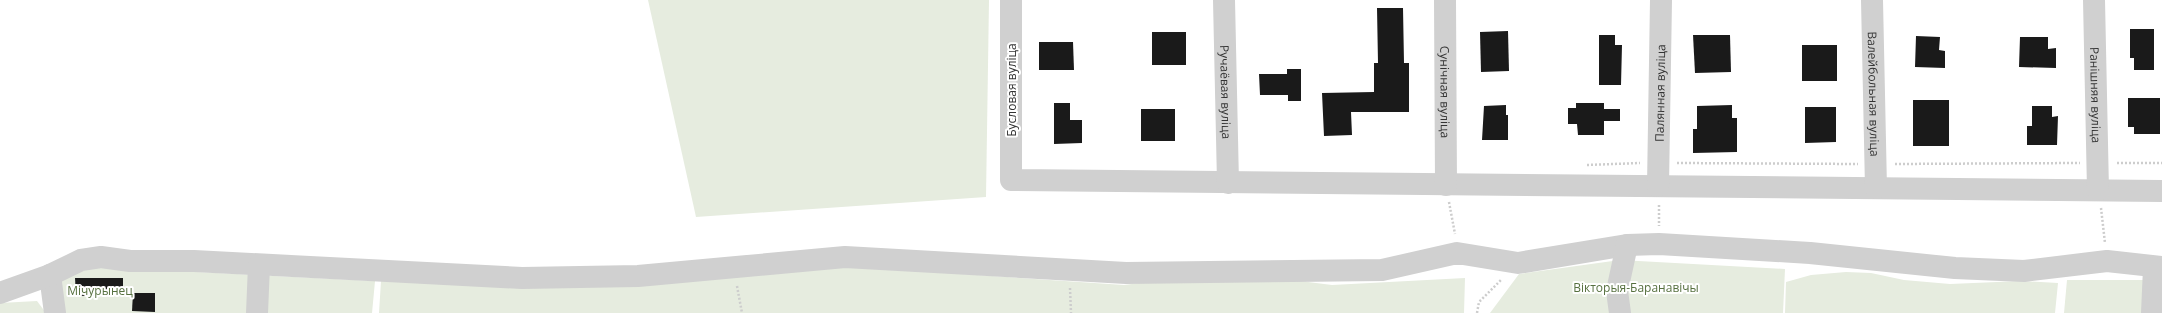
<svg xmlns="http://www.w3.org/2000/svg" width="2162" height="313" viewBox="0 0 2162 313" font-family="'Open Sans',sans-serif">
<rect width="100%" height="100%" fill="#fff"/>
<g fill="#e6ecdf">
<polygon points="648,0 989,0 986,197 696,217"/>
<polygon points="1620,260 1785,269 1783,313 1490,313 1519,274"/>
<polygon points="78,266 375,281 372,313 60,313 56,277"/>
<polygon points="845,266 1124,285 1227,272 1332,285 1465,278 1464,313 379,313 381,281"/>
<polygon points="1846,272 1871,273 1904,280 1950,284 2021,281 2058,283 2055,313 1785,313 1786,282 1811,275"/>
<polygon points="2067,280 2162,280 2162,313 2064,313"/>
<polygon points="37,301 46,313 0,313 0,303"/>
</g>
<g fill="#1a1a1a">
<polygon points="1377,8 1403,8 1404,63 1409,63 1409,112 1351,112 1352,135 1324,136 1322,93 1374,92 1374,63 1378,63"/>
<polygon points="2130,29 2154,29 2154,70 2134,70 2134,58 2130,58"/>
<polygon points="1508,31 1509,71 1481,72 1480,32"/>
<rect x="1152" y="32" width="34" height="33"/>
<polygon points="1599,35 1615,35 1615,45 1622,45 1621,85 1599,85"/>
<polygon points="1693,35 1730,35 1731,72 1695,73"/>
<polygon points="1916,36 1940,37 1939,50 1945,51 1945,68 1915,67"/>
<polygon points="2020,37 2048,37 2048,49 2056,48 2056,68 2019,67"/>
<polygon points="1039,42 1073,42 1074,70 1039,70"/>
<rect x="1802" y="45" width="35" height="36"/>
<polygon points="1287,69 1301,69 1301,101 1288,101 1288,95 1260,95 1259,74 1287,74"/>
<polygon points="2128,98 2160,98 2160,134 2134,134 2134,127 2128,127"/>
<rect x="1913" y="100" width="36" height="46"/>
<polygon points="1054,103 1070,103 1070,120 1082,120 1082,143 1054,144"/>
<polygon points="1576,103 1604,103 1604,109 1620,109 1620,121 1604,121 1604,135 1578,135 1577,124 1568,124 1568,108 1576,108"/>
<polygon points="1506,105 1506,115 1508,115 1508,140 1482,140 1484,106"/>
<polygon points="1732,105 1732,118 1737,118 1737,152 1693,153 1693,129 1697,129 1697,106"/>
<polygon points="2032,106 2052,106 2052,117 2058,116 2057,145 2027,145 2027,126 2032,126"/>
<polygon points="1805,107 1836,107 1836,142 1805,143"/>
<rect x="1141" y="109" width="34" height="32"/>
<polygon points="75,278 123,278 123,295 76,296"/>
<polygon points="133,293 155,293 155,312 132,311"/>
</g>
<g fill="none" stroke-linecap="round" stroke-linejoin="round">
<g stroke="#cdcdcd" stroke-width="2.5" stroke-dasharray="2 2" stroke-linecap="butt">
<polyline points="1677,163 1858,164"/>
<polyline points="2117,163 2162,163"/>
<polyline points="1895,164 2080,163"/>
<polyline points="1587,165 1640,163"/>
<polyline points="1449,202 1455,234"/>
<polyline points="1659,205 1659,226"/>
<polyline points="2101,208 2105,243"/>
<polyline points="737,286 742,313"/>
<polyline points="1070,288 1071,313"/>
<polyline points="1477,313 1479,302 1502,279"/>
</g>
<g stroke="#d0d0d0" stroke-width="22">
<polyline points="1011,0 1011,180 2162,191"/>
<path id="s1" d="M1224,0L1228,183"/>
<path id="s2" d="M1445,0L1446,185"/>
<path id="s3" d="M1872,0L1876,188"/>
<path id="s4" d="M2094,0L2098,190"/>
<path id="s5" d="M1658,186L1661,0"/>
<polyline points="50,275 55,313"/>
<polyline points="0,293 50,275 81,260 101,257 130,261 194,261 522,278 638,276 845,257 1126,273 1382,270 1457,253 1518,263 1627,245 1659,244 1810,253 1955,268 2024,271 2107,261 2162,267"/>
<polyline points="257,313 259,265"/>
<polyline points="1620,313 1617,291 1627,245"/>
<polyline points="2152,313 2154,268"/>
</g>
</g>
<g text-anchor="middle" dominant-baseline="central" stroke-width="4" stroke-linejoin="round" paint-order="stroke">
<g font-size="12" fill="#333" stroke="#fff">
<text transform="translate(1011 90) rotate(-90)">Бусловая вуліца</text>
<text stroke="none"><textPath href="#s1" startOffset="92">Ручаёвая вуліца</textPath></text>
<text stroke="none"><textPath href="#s2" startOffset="92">Сунічная вуліца</textPath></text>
<text stroke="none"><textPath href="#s5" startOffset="93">Палянная вуліца</textPath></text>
<text stroke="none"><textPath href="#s3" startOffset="94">Валейбольная вуліца</textPath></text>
<text stroke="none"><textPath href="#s4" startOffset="95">Ранішняя вуліца</textPath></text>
</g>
<g font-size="12" fill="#56703f" stroke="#fff">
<text x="1636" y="287">Вікторыя-Баранавічы</text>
<text x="100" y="290">Мічурынец</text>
</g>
</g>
</svg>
